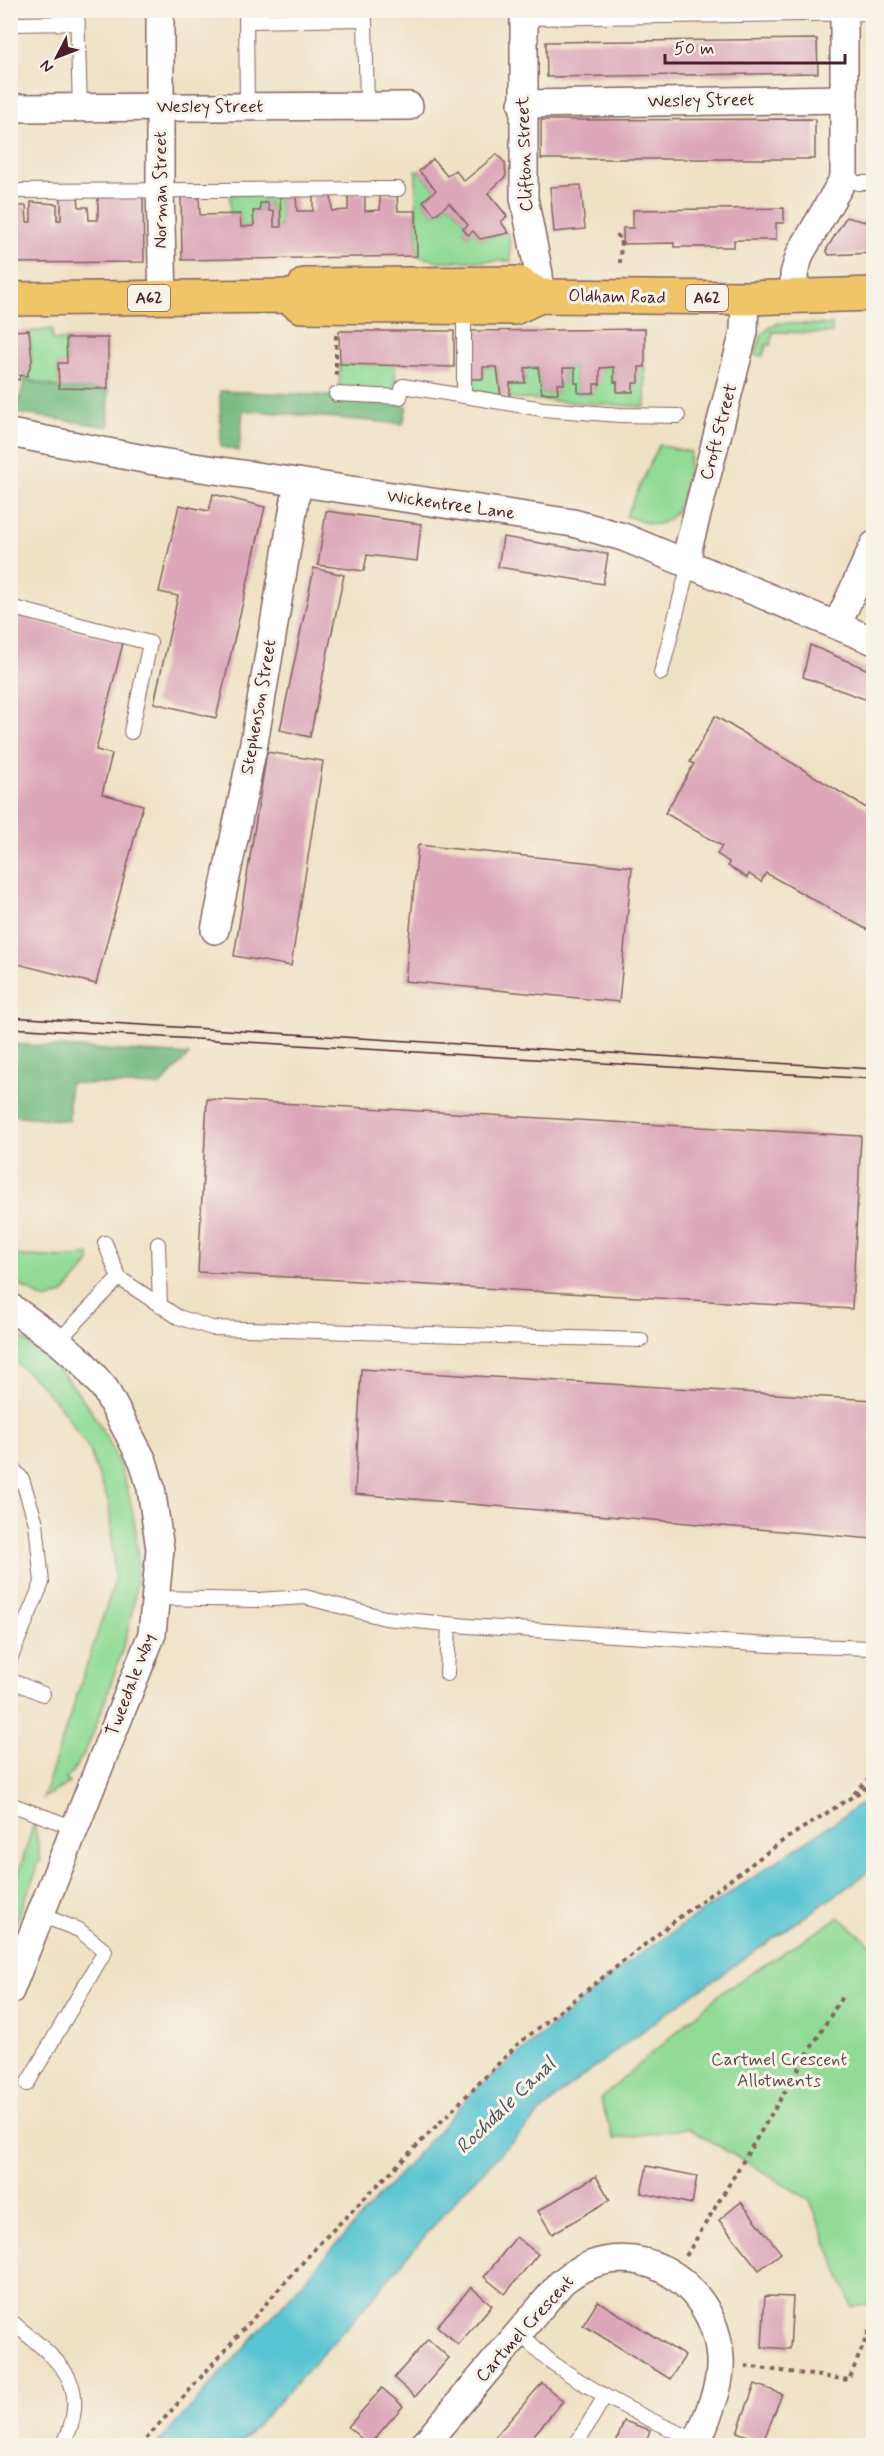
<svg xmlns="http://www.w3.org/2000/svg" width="884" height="2456" viewBox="0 0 884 2456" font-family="Mynerve,sans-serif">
<rect width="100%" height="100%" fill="#f7f3e8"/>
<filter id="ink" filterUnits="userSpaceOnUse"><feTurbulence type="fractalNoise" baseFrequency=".0167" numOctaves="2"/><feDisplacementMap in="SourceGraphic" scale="12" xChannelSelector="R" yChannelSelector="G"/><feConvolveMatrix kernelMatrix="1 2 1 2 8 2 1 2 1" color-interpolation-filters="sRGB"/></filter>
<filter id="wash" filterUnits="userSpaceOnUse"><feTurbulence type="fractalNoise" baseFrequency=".008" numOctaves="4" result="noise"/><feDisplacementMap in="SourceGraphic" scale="24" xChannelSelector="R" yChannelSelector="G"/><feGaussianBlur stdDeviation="1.35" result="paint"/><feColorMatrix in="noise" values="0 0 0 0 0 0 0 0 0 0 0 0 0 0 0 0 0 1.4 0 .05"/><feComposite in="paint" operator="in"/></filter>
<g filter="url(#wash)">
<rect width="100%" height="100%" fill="#efe1c4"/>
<g fill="#92db97" stroke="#6e7d61" stroke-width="1.5">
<polygon points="416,171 419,171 436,190 423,201 435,215 449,203 468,225 463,229 468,235 473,231 481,239 509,233 511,261 438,261 417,256"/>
<polygon points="230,195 280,195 281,227 274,227 274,211 269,211 268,203 260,203 260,211 253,211 254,226 241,227 240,214 230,214"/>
<path d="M777,323L832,325V333L773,332L771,345H766L763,356L755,355C759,339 762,331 777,323Z"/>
<polygon points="52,329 53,340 66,340 67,363 58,364 59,388 25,379 32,361 30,332"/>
<polygon points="340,364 395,365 395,392 339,392"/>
<polygon points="483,367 497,367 501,397 475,392 471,379 483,379"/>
<polygon points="538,367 542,393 557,393 557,384 564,383 563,368 575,368 575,382 578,383 578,393 593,393 600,368 614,367 614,382 617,382 617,392 633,392 633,383 639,367 645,367 645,407 510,398 510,383 525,383 525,368"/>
<path d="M659,445L691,452C686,474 685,521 657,524C648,525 635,519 626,516Z"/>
<polygon points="10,1255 62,1258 89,1255 90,1263 63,1294 45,1300 11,1280"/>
<path d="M11,1331C84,1378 135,1465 137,1552C139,1600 125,1645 109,1689C98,1719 88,1756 66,1779L69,1783L43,1798L115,1580L109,1504L89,1449L65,1413L43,1387L11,1358Z"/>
<polygon points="34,1823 41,1861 36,1864 36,1872 11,1934 11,1897"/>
<polygon points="839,1917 874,1947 873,2282 868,2305 852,2307 810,2200 688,2128 614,2139 600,2099 722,1992"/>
</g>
<g fill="#75bb80" stroke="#606d56" stroke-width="1.5">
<polygon points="25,379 59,388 108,389 109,427 16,413"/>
<polygon points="220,391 321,395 407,406 403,424 243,410 239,451 221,447"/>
<polygon points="10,1044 11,1044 189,1055 160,1086 69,1083 69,1121 11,1115"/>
</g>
<polygon fill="#59c5d2" stroke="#52727e" stroke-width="1.5" points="873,1796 873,1869 665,2014 562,2092 463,2191 357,2316 239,2445 157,2445 471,2094 631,1960"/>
<g id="blocks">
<g fill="#dba7b9">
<polygon points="817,39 818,73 547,77 546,42"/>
<polygon points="815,119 815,159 541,159 541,120"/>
<polygon points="497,154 505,163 506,176 488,193 507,216 501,222 509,233 480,239 473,231 468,235 463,229 468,225 449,203 435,215 423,201 436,190 419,171 433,159 447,176 455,170 464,181"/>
<polygon points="581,185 585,229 554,232 550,187"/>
<polygon points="871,190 873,190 873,253 829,255 826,250 846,217 866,222"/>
<polygon points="143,194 144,262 10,263 10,196 14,196 14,206 26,206 27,222 31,222 31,202 57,204 57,220 61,220 61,195 78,195 79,207 88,207 89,220 98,220 98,195"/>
<polygon points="313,194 331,194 332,211 348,210 348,194 365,194 365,211 380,210 380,194 397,194 398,211 416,211 417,256 182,260 181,196 199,196 200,215 240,214 241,227 254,226 253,211 260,211 260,203 268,203 269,211 274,211 274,227 281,227 280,195 296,195 297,211 313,211"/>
<polygon points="784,208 784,223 776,223 776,240 734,240 734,247 674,247 674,243 623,244 623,228 633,228 633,210"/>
<polygon points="645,329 645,367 639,367 639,383 633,383 633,392 617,392 617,382 614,382 614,367 600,368 600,384 594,384 594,393 578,393 578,383 575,383 575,368 563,368 564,384 557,384 558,393 542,393 538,367 525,368 525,383 510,383 510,398 501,397 497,367 483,367 483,379 471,379 470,331"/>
<polygon points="29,330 32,361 27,376 20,375 19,380 13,379 13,414 10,414 10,331"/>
<polygon points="339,331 454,331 454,367 340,364"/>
<polygon points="66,338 108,338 108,389 59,388 58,363 67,363"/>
<polygon points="213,494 265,507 216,718 154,703 178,596 159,592 179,505 209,511"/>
<polygon points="326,511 421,524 417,561 367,555 364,571 318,565"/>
<polygon points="503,537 608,554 603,584 498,567"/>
<polygon points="314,568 344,575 310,737 280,730"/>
<polygon points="10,614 123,643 96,750 112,754 102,794 143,805 96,984 10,962"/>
<polygon points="810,645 873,672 873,702 803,677"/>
<polygon points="715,716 873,812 873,933 766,873 761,882 749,874 747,878 728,866 729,862 717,854 722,846 665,813 694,764 690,762"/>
<polygon points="267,752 323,761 291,966 234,956"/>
<polygon points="418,845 632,867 619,1002 405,981"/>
<polygon points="207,1099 861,1136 852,1309 198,1272"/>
<polygon points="361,1369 873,1400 873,1539 355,1494"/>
<polygon points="647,2166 697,2176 692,2204 641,2193"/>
<polygon points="596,2176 610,2200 552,2234 538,2211"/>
<polygon points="741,2202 781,2253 759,2270 719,2220"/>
<polygon points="516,2237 538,2254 505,2294 484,2277"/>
<polygon points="471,2287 492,2305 458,2345 437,2326"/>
<polygon points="765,2296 793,2297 790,2349 762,2347"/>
<polygon points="598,2301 685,2356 670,2379 583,2325"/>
<polygon points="428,2339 449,2358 415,2397 394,2378"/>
<polygon points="542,2383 563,2401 546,2421 525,2445 488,2445"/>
<polygon points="755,2384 782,2394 763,2442 737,2432"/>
<polygon points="382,2388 403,2406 369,2445 348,2427"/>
<polygon points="624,2421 650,2430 645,2445 615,2445"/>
</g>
</g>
</g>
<g filter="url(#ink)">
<use href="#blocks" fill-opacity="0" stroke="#846361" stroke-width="1.5"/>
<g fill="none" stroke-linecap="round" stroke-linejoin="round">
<defs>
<g id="lane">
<polyline points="77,10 80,107"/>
<polyline points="246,10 247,107"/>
<polyline points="524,18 874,13"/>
<polyline points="247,21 365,19 367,106"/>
<polyline points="10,24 78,23"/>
<polyline points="844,178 858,183 874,183"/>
<polyline points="10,191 398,189"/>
<polyline points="336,394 400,397 403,386 543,409 620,415 678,416"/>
<polyline points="464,394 464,309"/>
<polyline points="10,607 150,643 131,732"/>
<polyline points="661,673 689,564"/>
<polyline points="105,1243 119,1278 178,1317 212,1328 641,1340"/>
<polyline points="158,1244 160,1306"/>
<polyline points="58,1341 119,1278"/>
<polyline points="10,1465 22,1479 36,1523 42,1583 10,1659"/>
<polyline points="157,1598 258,1600 305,1597 385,1618 468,1626 772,1645 874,1648"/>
<polyline points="447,1674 449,1624"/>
<polyline points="10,1680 43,1694"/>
<polyline points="10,1804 75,1828"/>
<polyline points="27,2084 105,1951 79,1930 41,1915"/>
<path d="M10,2320C55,2360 95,2378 63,2446"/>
<path d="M519,2333C531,2343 542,2355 554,2364C599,2395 647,2420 698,2441"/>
<polyline points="575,2446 605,2396"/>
</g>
<g id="street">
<polyline points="160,10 160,190 163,298"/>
<polyline points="524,10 524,198 539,274 540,296"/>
<polyline points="522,104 844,99"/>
<polyline points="10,108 409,106"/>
<polyline points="795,297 794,274 800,254 844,178 844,10"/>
<polyline points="10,433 154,461 573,523 623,537 874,641"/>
<polyline points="689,564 688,549 744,332 745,298"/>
<polyline points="837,625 874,545"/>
<polyline points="215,930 254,743 298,482"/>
<polyline points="10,1307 58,1341 81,1361 105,1389 143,1461 151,1488 160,1549 152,1634 10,1991"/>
<path d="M423,2446L561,2283C626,2227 715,2277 720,2358C722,2389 706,2417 696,2446"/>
</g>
<g id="highway">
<polyline points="305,285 518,283 540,296"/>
<polyline points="10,299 288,296 301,306 514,308 540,296 745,298 874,294"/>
</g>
</defs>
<use href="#lane" stroke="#846361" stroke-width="16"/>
<use href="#street" stroke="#846361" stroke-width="30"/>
<use href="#highway" stroke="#846361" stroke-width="36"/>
<g stroke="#846361" stroke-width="4" stroke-dasharray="4.5 4.5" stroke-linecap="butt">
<polyline points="616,235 621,238 620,263"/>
<polyline points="336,335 336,378"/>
<polyline points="854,1794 874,1773"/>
<polyline points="686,2256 843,1995"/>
<polyline points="745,2366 849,2380 869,2331 874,2333"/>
<polyline points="140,2446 318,2245 518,2044 685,1913 784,1840 874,1783"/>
</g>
<use href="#lane" stroke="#fff" stroke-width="14"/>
<use href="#street" stroke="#fff" stroke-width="27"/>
<use href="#highway" stroke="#f0c469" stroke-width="33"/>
<g stroke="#4a1f2b" stroke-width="1.5">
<polyline points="10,1017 874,1069"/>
<polyline points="10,1028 874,1079"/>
</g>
</g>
</g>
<g text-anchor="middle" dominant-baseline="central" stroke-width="6" stroke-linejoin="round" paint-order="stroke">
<g fill="#f7f3e8" stroke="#7e5f64" stroke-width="1.5">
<rect x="128" y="285" width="42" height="26" rx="4.5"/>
<rect x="686" y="285" width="42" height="26" rx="4.5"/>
</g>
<g font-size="16" font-weight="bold" fill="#4a1f2b">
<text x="149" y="298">A62</text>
<text x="707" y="298">A62</text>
</g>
<g font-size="18" fill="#4a1f2b" stroke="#f7f3e8">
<text transform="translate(701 101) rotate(-1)">Wesley Street</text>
<text x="210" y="107">Wesley Street</text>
<text transform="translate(525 154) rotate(-92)">Clifton Street</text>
<text transform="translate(161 190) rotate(-90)">Norman Street</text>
<text transform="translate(617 297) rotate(1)">Oldham Road</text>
<text transform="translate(719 432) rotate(-75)">Croft Street</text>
<text transform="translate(451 505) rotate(8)">Wickentree Lane</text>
<text transform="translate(259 707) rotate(-80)">Stephenson Street</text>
<text transform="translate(131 1685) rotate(-69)">Tweedale Way</text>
<text transform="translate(525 2329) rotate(-48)">Cartmel Crescent</text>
</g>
<g font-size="18" fill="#5c4e46" stroke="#f7f3e8">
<text x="779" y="2060">Cartmel Crescent<tspan x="779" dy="21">Allotments</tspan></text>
</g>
<g font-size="20" font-style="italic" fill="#4e515d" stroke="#f7f3e8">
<text transform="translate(506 2106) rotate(-44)">Rochdale Canal</text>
</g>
</g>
<rect width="884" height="2456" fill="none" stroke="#f7f3e8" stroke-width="36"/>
<g transform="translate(57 57) rotate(228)" stroke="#f7f3e8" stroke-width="4.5" paint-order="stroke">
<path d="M0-4.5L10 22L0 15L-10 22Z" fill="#4a1f2b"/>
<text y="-9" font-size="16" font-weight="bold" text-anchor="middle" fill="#4a1f2b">N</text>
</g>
<path d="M665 54v9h180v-9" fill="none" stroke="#4a1f2b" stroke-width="3"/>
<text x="674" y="54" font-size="18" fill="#4a1f2b" stroke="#f7f3e8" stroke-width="4.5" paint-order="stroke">50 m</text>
</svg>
